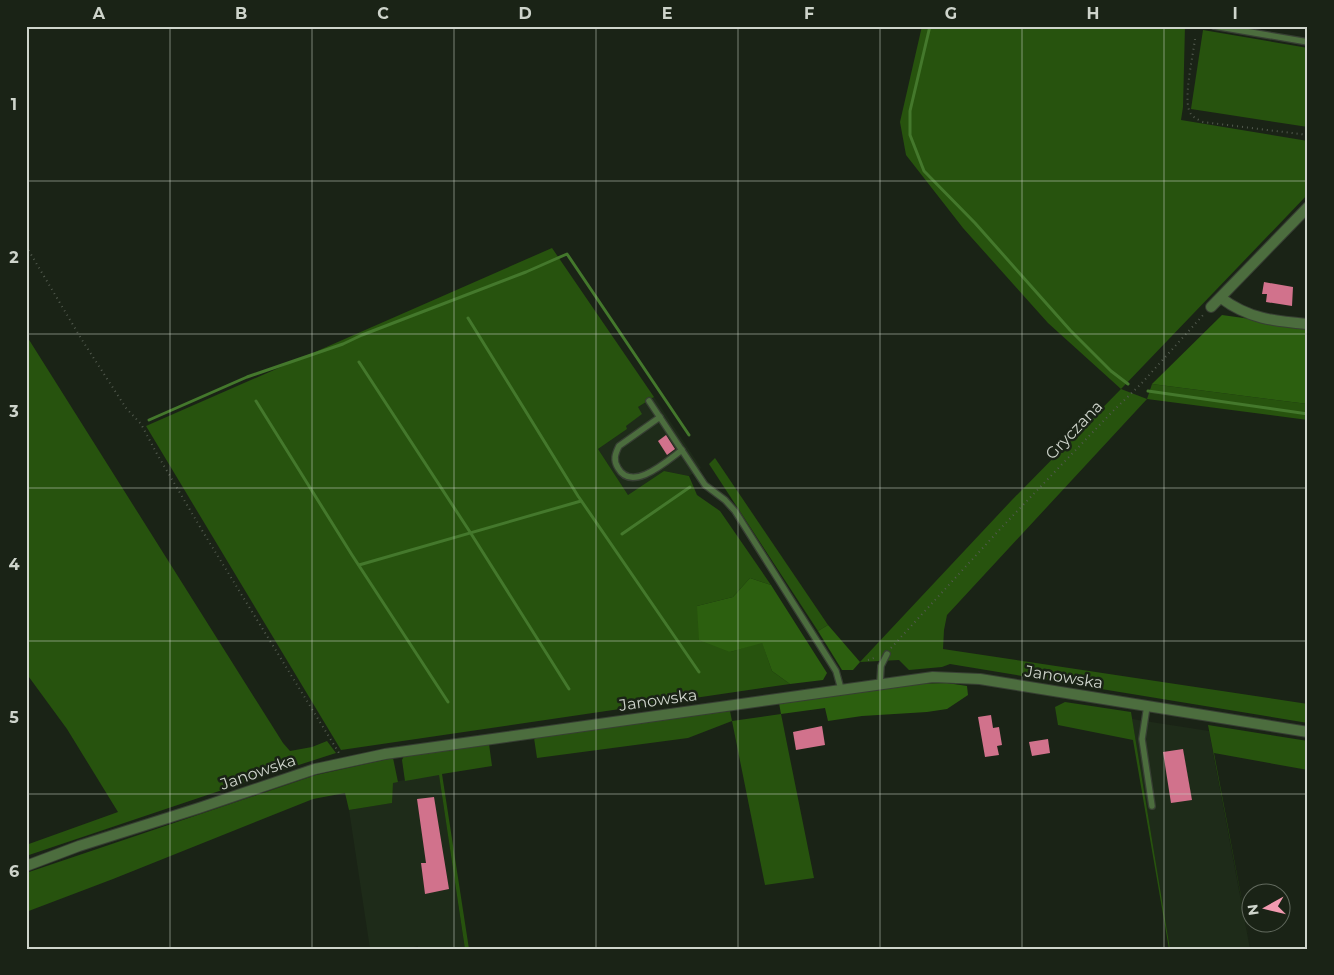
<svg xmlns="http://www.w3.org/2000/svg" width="1334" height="975" viewBox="0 0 1334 975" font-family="Montserrat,sans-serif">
<rect width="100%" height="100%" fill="#1a2316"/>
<g fill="#1e2b19">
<polygon points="654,397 701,468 689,476 664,471 628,495 598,449 627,429 625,426 638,407"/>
<polygon points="1132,719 1209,731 1250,949 1170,949"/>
<polygon points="439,774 465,949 418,949 418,946 406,949 370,949 349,810 391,803 393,782"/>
</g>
<g fill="#27530e">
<polygon points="922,26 1185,26 1183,107 1181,120 1308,141 1308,194 1121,389 1147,399 1152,384 1308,404 1308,420 1147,399 947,615 944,630 943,649 1308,704 1308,723 950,664 942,667 909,670 899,660 860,662 1011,501 1121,389 1048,323 963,228 906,155 900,122"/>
<polygon points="1203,30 1308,48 1308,127 1191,109"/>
<polygon points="552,248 654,397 638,407 642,414 626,426 627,429 598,449 628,495 664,471 689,476 697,495 720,511 771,585 750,578 733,597 697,606 730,652 762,642 772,671 790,684 341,750 146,426"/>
<polygon points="26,335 283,743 290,751 312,747 327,741 336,753 249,781 26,856 26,845 118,812 67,729 26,673"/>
<polygon points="715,458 828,625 818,631 709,464"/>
<polygon points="1065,702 1131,712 1170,949 1169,949 1133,740 1058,725 1055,707"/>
<polygon points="730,711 732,721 781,714 814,878 765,885 732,721 688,738 537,758 534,738"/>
<polygon points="1208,725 1308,741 1308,770 1214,753 1251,949"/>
<polygon points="489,744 492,766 442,774 469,949 465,949 439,775 405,781 402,760 404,756"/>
<polygon points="393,758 398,782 393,783 392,803 349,810 345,793 313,799 113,879 26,912 26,873 316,775"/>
</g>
<g fill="#2c5f0f">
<polygon points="1222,315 1308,327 1308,404 1152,384"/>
<polygon points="750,578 771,585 827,673 823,680 790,684 772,671 762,643 730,652 699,640 697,606 733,597"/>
<polygon points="828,625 860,662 853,670 842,670 818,631"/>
<polygon points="947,683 967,686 968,695 947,709 927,712 862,716 828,721 825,708 781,714 779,703 911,684"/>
</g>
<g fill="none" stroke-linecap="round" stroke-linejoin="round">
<g stroke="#44782c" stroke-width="3">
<polyline points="930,26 910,111 910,135 924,171 975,223 1070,330 1111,371 1128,384"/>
<polyline points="468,318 578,496 699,672"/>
<polyline points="359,362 470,532 569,689"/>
<polyline points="1148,391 1308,414"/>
<polyline points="256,401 352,555 448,702"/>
<polyline points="149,420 247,377 343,344 362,335 526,272 567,254 689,435"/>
<polyline points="622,534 690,487"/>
<polyline points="359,565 581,501"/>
</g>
</g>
<g fill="#d1728c">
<polygon points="1264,282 1293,287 1292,306 1266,302 1267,294 1262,294"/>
<polygon points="666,435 675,449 667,455 658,441"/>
<polygon points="991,715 993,728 999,727 1002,745 997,746 999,755 985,757 978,717"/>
<polygon points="822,726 825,745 796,750 793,732"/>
<polygon points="1048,739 1050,753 1032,756 1029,742"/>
<polygon points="1183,749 1192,800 1171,803 1163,752"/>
<polygon points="434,797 449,889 425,894 421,863 426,863 417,799"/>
</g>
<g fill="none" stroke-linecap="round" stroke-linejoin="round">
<defs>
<g id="lane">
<polyline points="1214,26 1308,42"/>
<polyline points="649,401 705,485 725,500 735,511 836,671 841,689"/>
<path d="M660,417L619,446C615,454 613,460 618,468C632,493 667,461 682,450"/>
<polyline points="880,683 881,666 887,654"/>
<polyline points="1147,706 1142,739 1152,806"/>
</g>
<g id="street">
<path d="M1221,298C1249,319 1274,321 1308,324"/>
<polyline points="1211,307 1308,207"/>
<polyline points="26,866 79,846 199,808 315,769 385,754 933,677 980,679 1308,732"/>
</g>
</defs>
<use href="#lane" stroke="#373f33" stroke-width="8"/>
<use href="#street" stroke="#373f33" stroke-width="12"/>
<g stroke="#525a4e" stroke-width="2" stroke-dasharray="1 4" stroke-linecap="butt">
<path d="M1195,39C1193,56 1184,95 1189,110C1191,117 1197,119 1203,122L1308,135"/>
<polyline points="26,246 82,340 126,408 141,424 157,454 203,532 339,753"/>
<polyline points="891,648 1002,527 1113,411 1141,384 1204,314"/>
<polyline points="868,660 874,658"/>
</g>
<use href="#lane" stroke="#4c6d3e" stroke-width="5.5"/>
<use href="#street" stroke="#4c6d3e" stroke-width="10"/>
</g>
<path fill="none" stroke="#ced4cb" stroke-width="1" stroke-opacity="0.55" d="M170,26V949M312,26V949M454,26V949M596,26V949M738,26V949M880,26V949M1022,26V949M1164,26V949M26,181H1308M26,334H1308M26,488H1308M26,641H1308M26,794H1308"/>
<g text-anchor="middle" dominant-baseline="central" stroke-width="5" stroke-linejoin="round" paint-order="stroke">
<g font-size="16" fill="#ced4cb" stroke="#1a2316">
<text transform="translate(1074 430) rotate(-46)">Gryczana</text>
<text transform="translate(1064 677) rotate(9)">Janowska</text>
<text transform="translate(658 700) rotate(-8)">Janowska</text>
<text transform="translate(258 772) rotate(-19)">Janowska</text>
</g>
</g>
<rect width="1334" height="975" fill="none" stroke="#1a2316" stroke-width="55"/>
<g transform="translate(1266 908) rotate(262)"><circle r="24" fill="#1a2316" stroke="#626a5e"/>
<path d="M0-4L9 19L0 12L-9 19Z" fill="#f29ab0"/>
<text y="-8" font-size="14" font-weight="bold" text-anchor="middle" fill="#ced4cb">N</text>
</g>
<rect x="28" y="28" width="1278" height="920" fill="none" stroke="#ced4cb" stroke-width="2"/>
<g font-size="16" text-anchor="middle" font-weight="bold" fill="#ced4cb">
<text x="99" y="19">A</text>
<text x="241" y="19">B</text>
<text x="383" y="19">C</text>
<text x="525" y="19">D</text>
<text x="667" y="19">E</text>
<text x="809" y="19">F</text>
<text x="951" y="19">G</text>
<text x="1093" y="19">H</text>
<text x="1235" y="19">I</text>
<text x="14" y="110">1</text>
<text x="14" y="263">2</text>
<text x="14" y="417">3</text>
<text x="14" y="570">4</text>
<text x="14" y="723">5</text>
<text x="14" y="877">6</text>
</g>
</svg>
